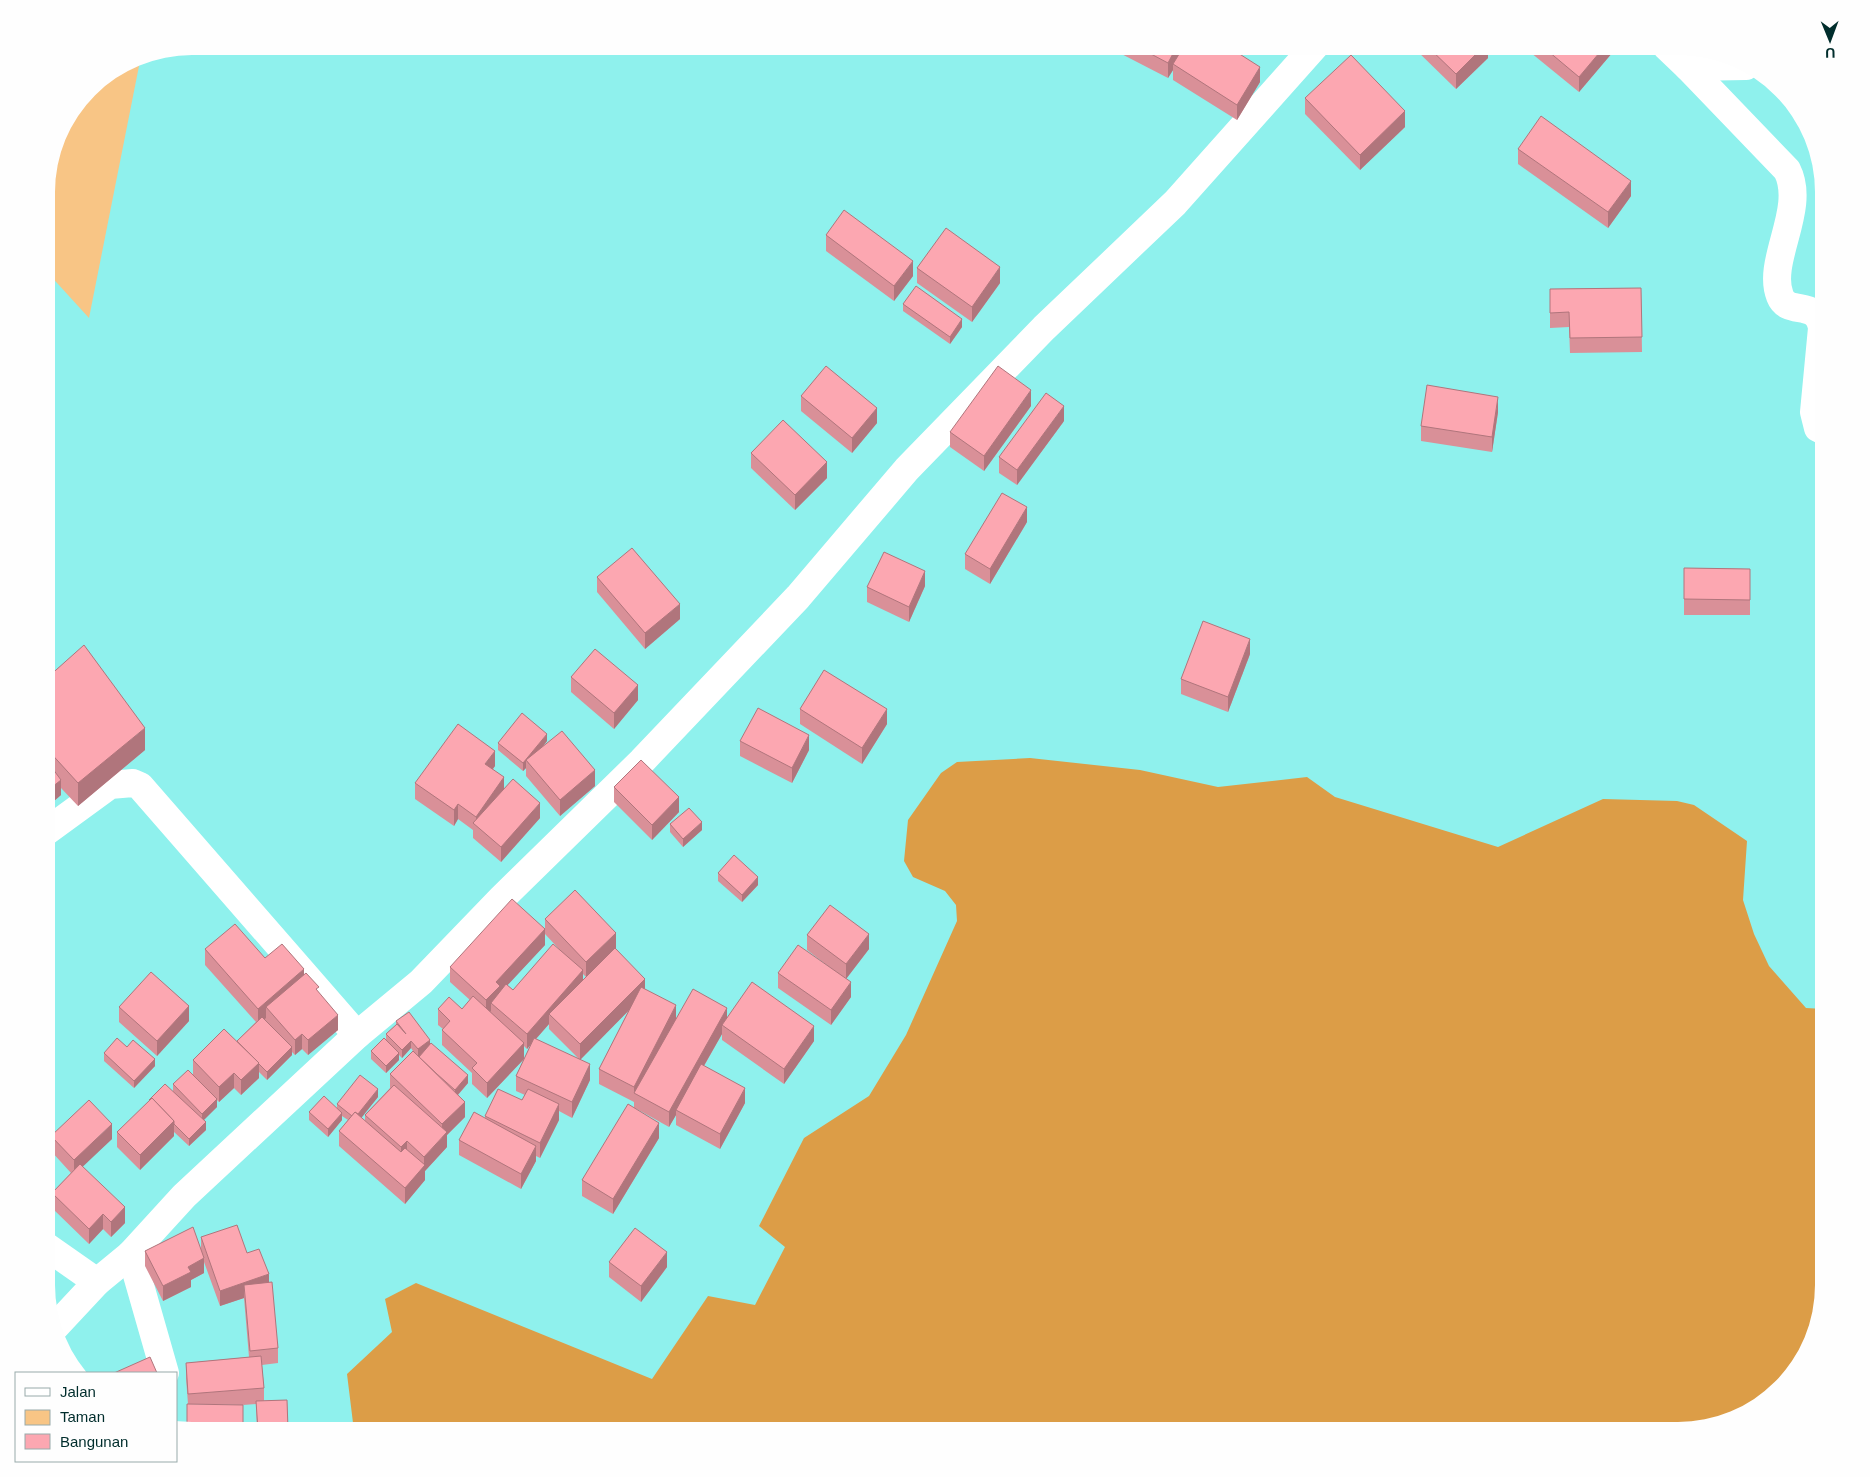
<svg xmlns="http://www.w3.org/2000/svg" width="1870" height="1477" viewBox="0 0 1870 1477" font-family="Arial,sans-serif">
<rect width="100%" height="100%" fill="#8ff1ed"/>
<polygon fill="#f8c585" points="141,56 89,318 47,272 47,182 61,127 96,83"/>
<polygon fill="#dc9d47" points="1030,758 1140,770 1218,787 1307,777 1335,797 1498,847 1603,799 1677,801 1694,805 1747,841 1743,900 1754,934 1769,966 1806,1008 1824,1009 1824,1286 1813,1341 1788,1381 1742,1416 1678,1431 354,1431 347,1374 392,1332 385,1299 416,1283 652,1379 708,1296 755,1305 785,1247 759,1226 804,1138 869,1096 906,1035 957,921 956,905 945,891 913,877 904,861 908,820 941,773 957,762"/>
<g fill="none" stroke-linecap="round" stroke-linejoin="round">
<g stroke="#fff" stroke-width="28">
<polyline points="1666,46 1688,67 1746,66"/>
<path d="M1688,67L1787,170C1807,209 1766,261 1780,296C1788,317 1817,298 1822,328L1814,412L1818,428L1824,431"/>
<polyline points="47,831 110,785 133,783 140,786 357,1035"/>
<polyline points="47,1247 97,1282"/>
<polyline points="131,1254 165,1373"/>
<polyline points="55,1327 97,1282 131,1254 184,1196 357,1035 421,982 502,898 642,761 798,597 907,469 1044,328 1175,203 1315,46"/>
</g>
</g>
<g fill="#d99098" fill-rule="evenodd">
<polygon points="1106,46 1227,46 1260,82 1237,120 1173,80 1173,70 1168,78"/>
<polygon points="1412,46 1488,46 1488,58 1456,89"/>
<polygon points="1525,46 1618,46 1579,92 1525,48"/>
<polygon points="1305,98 1405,127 1360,170 1305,114"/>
<polygon points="1518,149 1631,196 1608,228 1518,164"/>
<polygon points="826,235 913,276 894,301 826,251"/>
<polygon points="917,268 1000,283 972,322 917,283"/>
<polygon points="1641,288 1642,352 1570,353 1569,327 1550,328 1550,289"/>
<polygon points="903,304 962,327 950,344 903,311"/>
<polygon points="801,396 877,423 852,453 801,411"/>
<polygon points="1031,406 984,471 950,447 950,432"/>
<polygon points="1498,412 1492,452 1421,441 1421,426"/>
<polygon points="1064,421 1017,485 999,473 999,457"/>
<polygon points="751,453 827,478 795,510 751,468"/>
<polygon points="1027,522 990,584 965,569 965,554"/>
<polygon points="1684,568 1750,569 1750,615 1684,615"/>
<polygon points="597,577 680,619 645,649 597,592"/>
<polygon points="925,586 909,622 867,602 867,587"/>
<polygon points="1250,654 1228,712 1181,694 1181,679"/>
<polygon points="571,677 638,700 614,729 571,692"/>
<polygon points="47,678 145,750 78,806 61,788 61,795 47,807"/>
<polygon points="800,709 887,724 862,764 800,724"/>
<polygon points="547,741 544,745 595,786 560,816 526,776 526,768 523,771 498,750 498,743"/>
<polygon points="740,741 809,750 792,783 740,756"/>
<polygon points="495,766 493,769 504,789 540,818 501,862 473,838 473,830 458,819 454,826 415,799 415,783"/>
<polygon points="614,787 679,812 652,840 614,802"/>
<polygon points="670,824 702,830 683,847 670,832"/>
<polygon points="718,873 758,885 742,902 718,881"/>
<path d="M545,919L616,948L615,949L645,989L676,1018L727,1017L814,1041L784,1084L722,1040V1034L704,1066L745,1103L720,1149L676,1125V1115L669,1127L635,1108L659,1138L613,1214L582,1196V1180L634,1108V1102L599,1084V1069L629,1010L580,1060L549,1029V1024L536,1039L590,1080L572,1118L559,1111V1120L540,1158L536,1156V1161L521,1189L459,1155V1140L485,1118V1116L522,1100L525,1095L516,1091V1076L532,1043L527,1049L524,1046V1059L487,1098L472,1084V1073L442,1045V1030L443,1029L438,1025V1009H462L470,1000L450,982V967L545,929ZM545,934L559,949L513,990L507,985L545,945ZM583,974L586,977L583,980Z"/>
<polygon points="807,935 869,949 846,979 851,997 831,1025 778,988 778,973 832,969 807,950"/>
<polygon points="205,949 265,958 304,974 319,993 338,1030 308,1055 302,1049 295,1055 292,1052 292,1055 267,1080 259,1072 259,1078 241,1095 234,1088 219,1102 217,1100 217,1107 203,1120 206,1130 189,1146 174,1132 174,1136 140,1170 117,1147 117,1132 173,1091 173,1084 193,1075 193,1060 237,1041 256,1022 205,965"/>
<polygon points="119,1007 189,1021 157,1056 119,1022"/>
<polygon points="396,1021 430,1044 468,1083 458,1095 465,1117 447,1135 447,1147 425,1171 425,1180 405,1204 339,1146 339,1131 348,1120 342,1116 342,1120 328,1137 309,1120 309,1112 337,1108 337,1104 378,1097 361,1117 365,1121 365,1115 390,1088 390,1074 413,1051 411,1048 402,1058 399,1055 399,1060 386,1073 371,1059 371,1051 386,1040 386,1034 396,1025"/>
<polygon points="127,1047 155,1066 134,1088 104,1061 104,1053"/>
<polygon points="51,1136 112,1139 82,1166 125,1223 111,1237 103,1229 89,1244 52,1208 52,1193 71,1173 51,1151"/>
<polygon points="201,1237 247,1253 269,1282 278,1348 278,1363 262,1365 264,1388 264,1401 287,1400 288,1431 257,1431 256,1404 243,1405 188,1404 186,1378 186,1363 249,1357 244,1298 220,1306 204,1262 204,1273 191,1280 191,1287 163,1301 145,1266 145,1251 201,1248"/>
<polygon points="609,1262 667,1267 641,1302 609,1277"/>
</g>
<g fill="#b0757c">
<polygon points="1177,46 1185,46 1173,64 1173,70 1168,78 1168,63"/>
<polygon points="1484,46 1488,46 1488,58 1456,89 1456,74"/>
<polygon points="1605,46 1618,46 1579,92 1579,77"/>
<polygon points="1260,67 1260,82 1237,120 1237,105"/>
<polygon points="1405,111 1405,127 1360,170 1360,155"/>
<polygon points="1631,181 1631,196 1608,228 1608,212"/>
<polygon points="913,261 913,276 894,301 894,286"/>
<polygon points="1000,267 1000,283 972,322 972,307"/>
<polygon points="962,319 962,327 950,344 950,337"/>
<polygon points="1031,390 1031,406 984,471 984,456"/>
<polygon points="1498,397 1498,412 1492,452 1492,437"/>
<polygon points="1064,406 1064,421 1017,485 1017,470"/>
<polygon points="877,408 877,423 852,453 852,438"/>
<polygon points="827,462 827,478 795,510 795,495"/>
<polygon points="1027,507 1027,522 990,584 990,569"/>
<polygon points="925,571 925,586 909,622 909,607"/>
<polygon points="680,604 680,619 645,649 645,633"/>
<polygon points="1250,639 1250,654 1228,712 1228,697"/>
<polygon points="638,685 638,700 614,729 614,713"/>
<polygon points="887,709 887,724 862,764 862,748"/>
<polygon points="145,728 145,750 78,806 78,783"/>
<polygon points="547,734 547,741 529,764 526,760 526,768 523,771 523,763"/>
<polygon points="809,735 809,750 792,783 792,768"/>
<polygon points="495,751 495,766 485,779 485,764"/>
<polygon points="595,770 595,786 560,816 560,800"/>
<polygon points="504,777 504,792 476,825 476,817"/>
<polygon points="61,780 61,795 47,807 47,791"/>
<polygon points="679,797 679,812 652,840 652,825"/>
<polygon points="540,803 540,818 501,862 501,847"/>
<polygon points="458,804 458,819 454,826 454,810"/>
<polygon points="702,822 702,830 683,847 683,839"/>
<polygon points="758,877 758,885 742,902 742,895"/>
<polygon points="545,929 545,945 491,1003 491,1011 486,1016 486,1000 496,982"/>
<polygon points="616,933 616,948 586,977 586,962"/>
<polygon points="869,934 869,949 846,979 846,964"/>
<polygon points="304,969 304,984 266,1007 266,1018 258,1025 258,1009"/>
<polygon points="583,970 583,985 549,1014 549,1024 527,1049 527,1034"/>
<polygon points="645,979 645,994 580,1060 580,1044"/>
<polygon points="851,982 851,997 831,1025 831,1010"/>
<polygon points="676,1005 676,1020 634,1093 634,1102 634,1087"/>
<polygon points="189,1006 189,1021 157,1056 157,1041"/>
<polygon points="727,1008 727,1023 722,1025 722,1034 678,1111 676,1110 676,1115 669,1127 669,1112"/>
<polygon points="338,1015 338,1030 308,1055 308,1040"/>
<polygon points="814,1026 814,1041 784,1084 784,1069"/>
<polygon points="302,1034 302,1049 295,1055 295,1040"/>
<polygon points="430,1040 430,1047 418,1057 418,1049"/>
<polygon points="411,1041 411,1048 402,1058 402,1050"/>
<polygon points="524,1043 524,1059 487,1098 487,1083"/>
<polygon points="292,1047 292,1055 267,1080 267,1072"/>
<polygon points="399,1053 399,1060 386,1073 386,1066"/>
<polygon points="155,1059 155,1066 134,1088 134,1081"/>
<polygon points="259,1063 259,1078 241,1095 241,1080"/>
<polygon points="590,1064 590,1080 572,1118 572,1102"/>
<polygon points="234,1073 234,1088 219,1102 219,1087"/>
<polygon points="468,1075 468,1083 455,1098 455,1090"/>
<polygon points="745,1088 745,1103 720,1149 720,1134"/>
<polygon points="378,1089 378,1097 355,1126 355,1118"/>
<polygon points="217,1099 217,1107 202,1122 202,1114"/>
<polygon points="465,1102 465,1117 447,1135 447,1147 425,1171 425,1180 405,1204 405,1188 424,1165 424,1157 442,1138 442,1124"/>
<polygon points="559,1104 559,1120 540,1158 540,1143"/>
<polygon points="342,1113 342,1120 328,1137 328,1129"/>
<polygon points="174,1121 174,1136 140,1170 140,1155"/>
<polygon points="206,1122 206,1130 189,1146 189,1139"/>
<polygon points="659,1123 659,1138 613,1214 613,1199"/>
<polygon points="112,1124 112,1139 74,1175 74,1160"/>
<polygon points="407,1141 407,1156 401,1162 401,1147"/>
<polygon points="536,1146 536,1161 521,1189 521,1174"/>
<polygon points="125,1207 125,1223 111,1237 111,1222"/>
<polygon points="103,1214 103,1229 89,1244 89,1229"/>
<polygon points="667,1252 667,1267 641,1302 641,1286"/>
<polygon points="204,1258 204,1273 191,1280 191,1287 163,1301 163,1286 188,1267"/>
<polygon points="269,1274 269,1289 244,1285 244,1298 220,1306 220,1291"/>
</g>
<g fill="#fca7b1" stroke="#b0757c">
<polygon points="1136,46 1177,46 1168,63"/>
<polygon points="1184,46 1227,46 1260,67 1237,105 1173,64"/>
<polygon points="1427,46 1484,46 1456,74"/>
<polygon points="1542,46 1605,46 1579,77"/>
<polygon points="1351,55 1405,111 1360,155 1305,98"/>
<polygon points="1541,116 1631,181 1608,212 1518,149"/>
<polygon points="844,210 913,261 894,286 826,235"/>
<polygon points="946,228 1000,267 972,307 917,268"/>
<polygon points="916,286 962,319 950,337 903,304"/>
<polygon points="1641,288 1642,337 1570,338 1569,312 1550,313 1550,289"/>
<polygon points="826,366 877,408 852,438 801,396"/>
<polygon points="998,366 1031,390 984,456 950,432"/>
<polygon points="1427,385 1498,397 1492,437 1421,426"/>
<polygon points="1046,393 1064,406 1017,470 999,457"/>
<polygon points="783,420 827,462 795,495 751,453"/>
<polygon points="1002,493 1027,507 990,569 965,554"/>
<polygon points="632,548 680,604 645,633 597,577"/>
<polygon points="884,552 925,571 909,607 867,587"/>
<polygon points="1684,568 1750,569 1750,600 1684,599"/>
<polygon points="1203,621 1250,639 1228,697 1181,679"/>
<polygon points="84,645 145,728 78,783 47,749 47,740 50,737 47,733 47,678"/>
<polygon points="595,649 638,685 614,713 571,677"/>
<polygon points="824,670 887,709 862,748 800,709"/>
<polygon points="758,708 809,735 792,768 740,741"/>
<polygon points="522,713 547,734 523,763 498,743"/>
<polygon points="458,724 495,751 485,764 504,777 476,817 458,804 454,810 415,783"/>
<polygon points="562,731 595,770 560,800 526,760"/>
<polygon points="641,760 679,797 652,825 614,787"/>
<polygon points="47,761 61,780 47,791"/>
<polygon points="513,779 540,803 501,847 473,823"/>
<polygon points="689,808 702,822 683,839 670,824"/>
<polygon points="734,855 758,877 742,895 718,873"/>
<polygon points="575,890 616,933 586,962 545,919"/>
<polygon points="512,899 545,929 496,982 500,986 486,1000 450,967"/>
<polygon points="830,905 869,934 846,964 807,935"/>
<polygon points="235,924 265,958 282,944 304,969 258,1009 205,949"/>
<polygon points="553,944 583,970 527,1034 491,1003 506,984 513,990"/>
<polygon points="798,945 851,982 831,1010 778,973"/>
<polygon points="615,948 645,979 580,1044 549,1014"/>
<polygon points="151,972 189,1006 157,1041 119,1007"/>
<polygon points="306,973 319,987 316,989 338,1015 308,1040 302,1034 295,1040 266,1007"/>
<polygon points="752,982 814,1026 784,1069 722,1025"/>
<polygon points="641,987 676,1005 634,1087 599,1069"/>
<polygon points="693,989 727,1008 669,1112 634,1093"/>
<polygon points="473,996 524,1043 487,1083 472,1068 477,1063 442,1030 450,1021 438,1009 449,997 462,1009"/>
<polygon points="409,1012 430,1040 418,1049 411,1041 402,1050 386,1034 397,1024 406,1034 396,1021"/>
<polygon points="262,1017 292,1047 267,1072 258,1063 259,1063 237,1041"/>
<polygon points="224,1029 259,1063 241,1080 234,1073 219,1087 193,1060"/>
<polygon points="117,1038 127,1047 133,1040 155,1059 134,1081 104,1053"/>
<polygon points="384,1038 399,1053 386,1066 371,1051"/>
<polygon points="534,1038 590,1064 572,1102 516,1076"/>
<polygon points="431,1043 468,1075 455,1090 437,1074 419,1057"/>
<polygon points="413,1051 465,1102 442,1124 390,1074"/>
<polygon points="701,1064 745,1088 720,1134 676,1110"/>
<polygon points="188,1070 217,1099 202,1114 173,1084"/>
<polygon points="360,1075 378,1089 358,1114 355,1112 352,1116 337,1104"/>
<polygon points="165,1084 206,1122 189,1139 174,1124 174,1121 152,1098 149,1100"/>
<polygon points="394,1085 447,1132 424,1157 407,1141 401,1147 365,1115"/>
<polygon points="498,1089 522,1100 528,1089 559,1104 540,1143 485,1116"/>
<polygon points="324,1096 342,1113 328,1129 309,1112"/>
<polygon points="152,1098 174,1121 140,1155 117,1132"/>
<polygon points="89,1100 112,1124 74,1160 51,1136"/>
<polygon points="628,1104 659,1123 613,1199 582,1180"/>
<polygon points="355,1112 401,1152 405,1148 425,1165 405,1188 339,1131"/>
<polygon points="474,1112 536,1146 521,1174 459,1140"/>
<polygon points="80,1164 125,1207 111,1222 103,1214 89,1229 52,1193"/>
<polygon points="237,1225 247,1253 259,1249 269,1274 220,1291 201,1237"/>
<polygon points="193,1227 204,1258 188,1267 191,1272 163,1286 145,1251"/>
<polygon points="635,1228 667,1252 641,1286 609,1262"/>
<polygon points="272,1282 278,1348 250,1351 244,1285"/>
<polygon points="261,1356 264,1388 188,1394 186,1363"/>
<polygon points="150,1357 157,1373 114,1373"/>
<polygon points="287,1400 288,1429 258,1430 256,1401"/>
<polygon points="187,1404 243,1405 243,1431 191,1431 187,1430"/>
</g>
<path d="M0 0H1870V1477H0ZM192 55H1678A137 137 0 0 1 1815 192V1285A137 137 0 0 1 1678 1422H192A137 137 0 0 1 55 1285V192A137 137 0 0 1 192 55Z" fill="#fefefe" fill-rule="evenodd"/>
<rect x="15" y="1372" width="162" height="90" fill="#fefefe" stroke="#98aaaa"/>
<rect x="25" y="1388" width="25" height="8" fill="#ffffff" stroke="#98aaaa"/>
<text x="60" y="1397" font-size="15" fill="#002d2c">Jalan</text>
<rect x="25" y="1410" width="25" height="15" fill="#f8c585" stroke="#98aaaa"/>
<text x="60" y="1422" font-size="15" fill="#002d2c">Taman</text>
<rect x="25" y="1434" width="25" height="15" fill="#fca7b1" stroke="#98aaaa"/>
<text x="60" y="1447" font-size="15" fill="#002d2c">Bangunan</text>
<g transform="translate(1830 40) rotate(179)" stroke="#fefefe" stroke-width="4" paint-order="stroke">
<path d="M0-4L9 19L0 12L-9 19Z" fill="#002d2c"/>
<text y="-8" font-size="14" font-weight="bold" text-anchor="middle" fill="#002d2c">U</text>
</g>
</svg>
